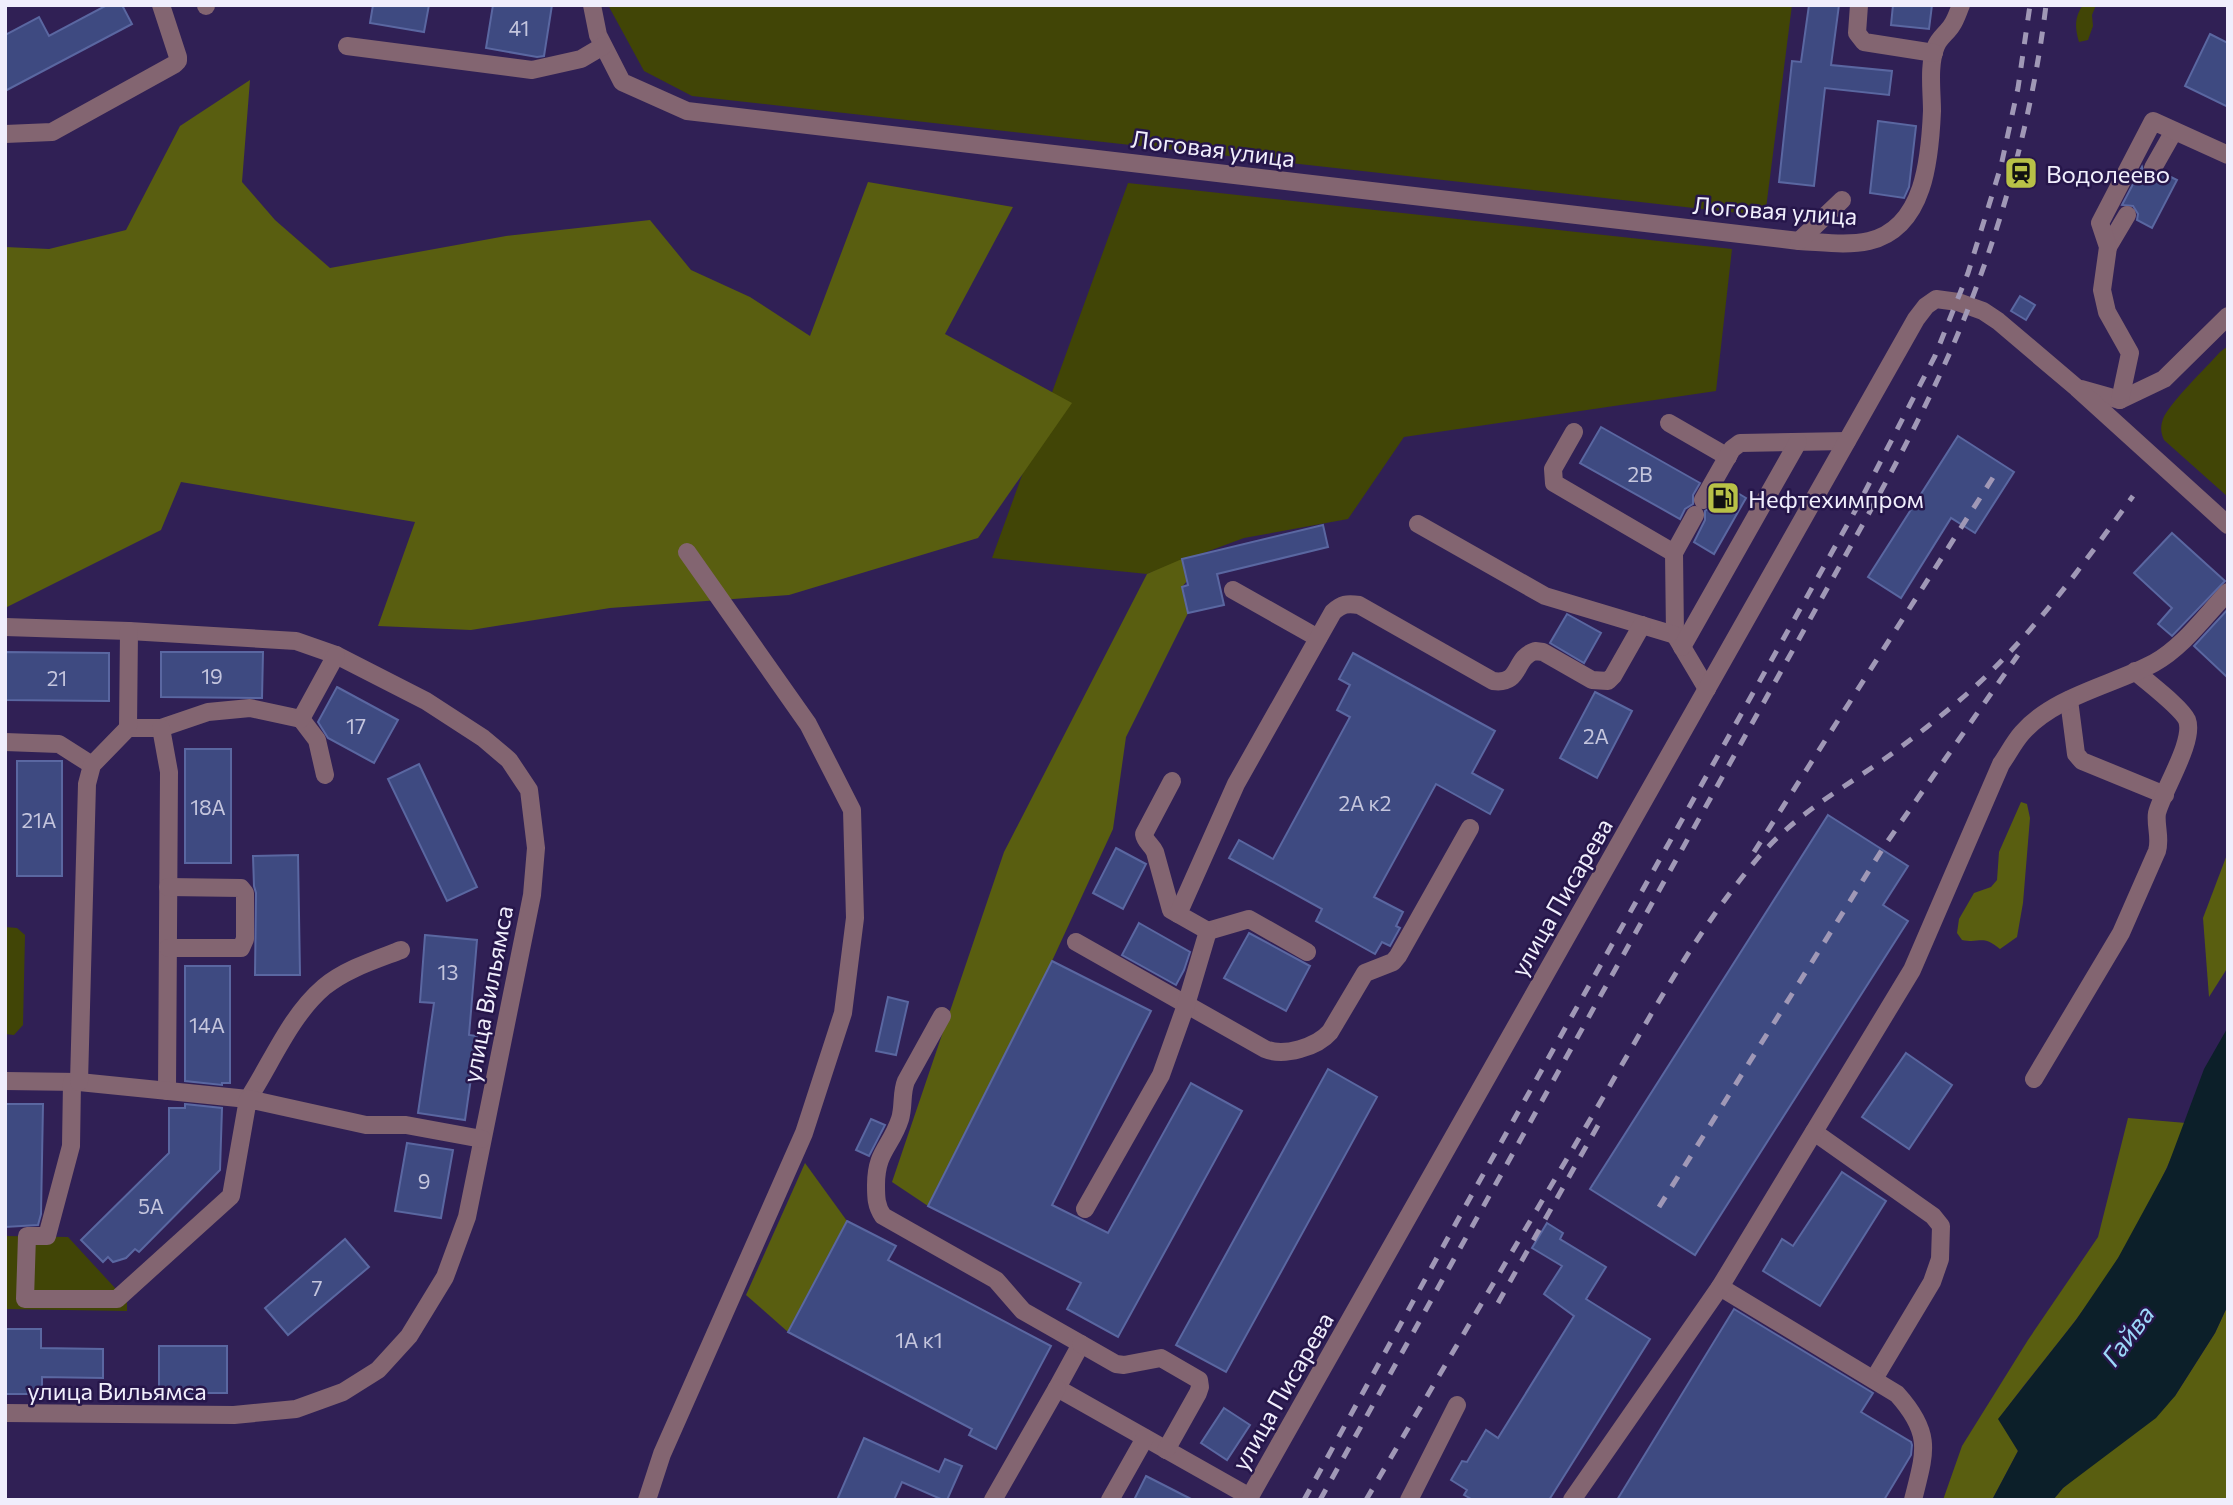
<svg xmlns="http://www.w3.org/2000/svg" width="2233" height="1505" viewBox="0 0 2233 1505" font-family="Commissioner,sans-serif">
<rect width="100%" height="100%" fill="#302055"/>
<g fill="#414506">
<polygon points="608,5 1792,5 1765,216 692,96 644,71"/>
<path d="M2083,5H2096L2092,15L2093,26L2088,40L2079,42C2075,28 2074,17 2083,5Z"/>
<polygon points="1128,183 1732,249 1716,391 1404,437 1348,519 1244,538 1147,574 992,558"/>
<path d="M2228,346V497L2164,440C2161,433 2160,427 2163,419C2169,403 2207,367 2220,352Z"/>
<polygon points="5,927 17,928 25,935 23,1025 14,1035 5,1034"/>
<polygon points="5,1236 68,1237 127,1301 127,1311 5,1309"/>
</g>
<g fill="#595e10">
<polygon points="250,80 242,182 275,220 330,268 506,236 650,220 691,270 750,297 810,336 868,182 1013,207 945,334 1072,403 978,538 789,595 610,608 471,630 378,626 415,522 181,482 161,530 5,608 5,247 49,249 126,230 180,126"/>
<polygon points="1182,559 1187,581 1182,587 1188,613 1126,737 1113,829 1052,961 928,1206 892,1182 1004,852 1147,574"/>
<path d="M2021,802L2027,804L2030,818L2023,903L2017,937L2000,949C1981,934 1981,944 1962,940L1957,933L1959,919L1974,893L1991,887L1997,880L1999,852Z"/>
<polygon points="2228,852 2228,967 2209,997 2203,918"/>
<path d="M2128,1118L2186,1123C2158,1193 2121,1261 2075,1321C2050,1354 2023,1385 1999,1419L2018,1451L1992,1500H1943L1962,1446L2028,1340L2098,1237Z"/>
<polygon points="805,1163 847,1221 788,1332 746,1295"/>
<polygon points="2228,1305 2228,1500 2053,1500 2063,1488 2175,1396 2215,1333"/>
</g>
<polygon fill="#0c1f29" points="2228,1027 2228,1305 2215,1333 2175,1396 2156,1418 2063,1488 2053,1500 1992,1500 2018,1451 1998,1419 2076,1320 2118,1258 2167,1168 2204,1069"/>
<g fill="#3e4a81" stroke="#5a67a1" stroke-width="2">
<polygon points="107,5 122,5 132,24 5,91 5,35 39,17 49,36"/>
<polygon points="373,5 429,5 424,32 370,23"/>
<polygon points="493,5 552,5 544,56 537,57 486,48"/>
<polygon points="1809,5 1839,5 1831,65 1892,71 1889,95 1825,88 1814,186 1779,182 1792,61 1801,62"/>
<polygon points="1893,5 1932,5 1929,29 1891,25"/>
<polygon points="2210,34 2228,43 2228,107 2185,86"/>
<polygon points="1878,121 1916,126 1909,187 1904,198 1870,193"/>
<polygon points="2142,167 2144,174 2148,178 2158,178 2163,173 2177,180 2152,228 2137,220 2138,214 2133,206 2122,205"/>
<polygon points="2020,296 2035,305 2026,320 2011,311"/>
<polygon points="1601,427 1700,483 1693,495 1693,504 1685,509 1680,519 1580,463"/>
<polygon points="1958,436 2014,472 1975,533 1951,518 1901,598 1868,577"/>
<polygon points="1726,486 1746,498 1714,554 1694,542 1705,520 1705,511 1712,506"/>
<polygon points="1323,525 1328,547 1217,574 1224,605 1188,613 1182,587 1188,585 1182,559"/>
<polygon points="2172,533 2225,581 2172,636 2158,624 2172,608 2134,573"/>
<polygon points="2228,609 2228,678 2194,646"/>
<polygon points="1567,614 1601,633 1584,663 1550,643"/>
<polygon points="5,652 109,653 109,701 5,700"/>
<polygon points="161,652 263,652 262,698 161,697"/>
<polygon points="1353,653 1495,731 1472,773 1503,790 1490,814 1436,784 1374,897 1403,912 1396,926 1400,928 1390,946 1382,942 1375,954 1316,921 1322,909 1229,858 1239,840 1273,859 1350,717 1337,710 1350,685 1339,679"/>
<polygon points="337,687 398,720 374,763 328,738 318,722"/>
<polygon points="1595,692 1632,711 1597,778 1560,758"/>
<rect x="185" y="749" width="46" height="114"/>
<rect x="17" y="761" width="45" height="115"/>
<polygon points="419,764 477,887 447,901 388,779"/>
<polygon points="1828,815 1908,866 1883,905 1908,921 1695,1255 1590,1189"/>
<polygon points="1116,848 1146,864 1123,909 1093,893"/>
<polygon points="298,855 300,975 255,975 256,893 254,886 253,856"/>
<polygon points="1139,923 1190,952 1184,970 1176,985 1122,955"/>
<polygon points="1249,933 1310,966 1286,1011 1224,978"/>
<polygon points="425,935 477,940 469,1035 477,1036 465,1120 418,1113 434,1003 420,1002"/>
<polygon points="1052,961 1151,1011 1052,1205 1108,1233 1191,1083 1242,1111 1118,1337 1067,1309 1081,1283 928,1206"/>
<polygon points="185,966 230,966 230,1083 222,1083 222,1085 185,1081"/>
<polygon points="888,997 908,1002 896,1055 876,1051"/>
<polygon points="1906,1053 1952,1085 1909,1149 1862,1117"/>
<polygon points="1328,1069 1377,1097 1226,1372 1176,1345"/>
<polygon points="5,1104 43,1104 41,1214 38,1225 5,1227"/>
<polygon points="185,1104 222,1108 220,1170 139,1252 135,1249 126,1258 113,1262 108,1257 103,1262 81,1240 169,1153 169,1108 185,1108"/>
<polygon points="871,1119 885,1125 869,1156 856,1150"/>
<polygon points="407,1143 453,1150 441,1218 395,1211"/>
<polygon points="1842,1172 1886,1201 1820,1306 1763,1271 1782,1239 1793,1246"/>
<polygon points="847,1221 896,1246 888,1260 1051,1346 996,1449 969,1435 972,1429 788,1332"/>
<polygon points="1547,1223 1563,1233 1560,1239 1606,1267 1586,1299 1650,1339 1549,1500 1473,1500 1464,1495 1467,1490 1451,1480 1462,1461 1467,1462 1486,1430 1498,1438 1574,1316 1544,1294 1562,1266 1532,1248"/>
<polygon points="345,1239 369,1267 288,1335 265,1308"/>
<polygon points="1734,1309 1873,1393 1861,1412 1911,1442 1912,1445 1911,1455 1884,1500 1617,1500"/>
<polygon points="5,1329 41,1329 41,1348 103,1349 103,1378 42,1377 42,1394 5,1394"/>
<rect x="159" y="1346" width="68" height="47"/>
<polygon points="1224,1408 1250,1425 1227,1460 1201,1443"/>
<polygon points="864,1438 939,1472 945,1459 962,1466 947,1500 943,1500 902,1482 894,1500 837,1500"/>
<polygon points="1146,1476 1193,1500 1134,1500"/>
</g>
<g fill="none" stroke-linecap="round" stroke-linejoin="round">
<g stroke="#836571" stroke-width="18">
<polyline points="206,5 206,6"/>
<path d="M592,5L598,35L622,82L687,111L1799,241C1822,242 1846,246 1869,241C1925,228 1930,157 1932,111C1932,91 1928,65 1936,46C1939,38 1948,32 1952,25C1956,19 1958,12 1961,5"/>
<polyline points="1859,5 1857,33 1864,42 1934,53"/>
<polyline points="347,46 532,70 581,59 603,46"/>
<polyline points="5,134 52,132 175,64 178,61 178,57 161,5"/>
<polyline points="2153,168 2174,131"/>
<polyline points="1799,241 1842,200"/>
<polyline points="2108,247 2127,215"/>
<polyline points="2081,389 2120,400 2164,379 2228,316"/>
<polyline points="2120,400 2130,353 2107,312 2102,290 2108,247 2100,223 2153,121 2228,155"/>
<polyline points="1669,423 1728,457"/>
<polyline points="1574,432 1553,469 1554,483 1674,553"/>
<polyline points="1703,500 1732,449 1740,443 1847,441"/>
<polyline points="1695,515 1674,553 1675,635 1707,689"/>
<polyline points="1418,524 1545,596 1675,635"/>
<polyline points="1233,590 1318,638"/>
<polyline points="5,627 129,631 296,641 336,655 426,701 483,738 509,760 529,790 536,848 532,895 467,1217 445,1277 409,1336 378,1370 343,1392 296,1409 234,1415 5,1413"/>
<polyline points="1682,647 1798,442"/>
<polyline points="2069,700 2076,754 2082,761 2165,795"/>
<polyline points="301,719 317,740 325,775"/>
<polyline points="128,728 161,728 208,712 250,708 301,719 336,655"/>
<polyline points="161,728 169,772 167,1091"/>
<polyline points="5,742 59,744 92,765"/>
<path d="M1172,781L1144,834C1145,842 1152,845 1155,852L1171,910L1178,914"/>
<polyline points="1208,931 1249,919 1307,952"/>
<path d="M1076,942L1265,1049C1284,1057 1317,1047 1330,1032L1365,973L1393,962L1398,956L1470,828"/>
<polyline points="168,948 241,948 245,939 245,893 241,888 168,887"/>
<path d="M942,1016L906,1081C901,1093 904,1106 900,1119C891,1147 876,1151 876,1185C876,1197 876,1206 883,1216L996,1280L1023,1311L1081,1344L1057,1388L1250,1497"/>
<path d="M2034,1079L2121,933L2157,851C2161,838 2155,825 2157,813C2163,790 2195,741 2187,720C2181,707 2147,682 2135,671"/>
<path d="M5,1081L79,1082L248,1099C272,1062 290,1016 324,987C346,969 375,960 401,950"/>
<polyline points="72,1082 71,1146 47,1236 27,1236 25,1299 117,1299 231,1196 248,1099 366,1125 406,1125 482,1139"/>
<polyline points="79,1082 87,784 92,765 128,728 129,631"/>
<polyline points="1814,1132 1933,1216 1941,1226 1940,1259 1932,1282 1874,1379"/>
<path d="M1085,1209L1161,1075L1186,1005L1208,931L1178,914L1236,784L1333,612C1342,604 1347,603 1359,605L1493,681C1522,685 1513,658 1535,651L1543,652L1592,680L1608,681L1613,676L1642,625"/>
<path d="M1720,1287L1897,1394C1933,1434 1925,1452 1913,1500"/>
<polyline points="1081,1344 1116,1364 1124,1365 1161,1358 1199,1380 1200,1387 1198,1393 1166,1450"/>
<polyline points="647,1500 662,1454 804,1133 843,1013 855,918 852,810 808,724 687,552"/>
<polyline points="993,1500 1057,1388"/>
<polyline points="1110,1500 1145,1438"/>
<polyline points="1248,1500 1916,319 1926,306 1936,299 1958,302 1983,311 1998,321 2077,388 2228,525"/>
<polyline points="1409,1500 1457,1405"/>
<path d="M1572,1500L1720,1287L1912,970L2001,764C2008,754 2014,742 2022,733C2054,696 2113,685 2154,663C2183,647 2205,616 2228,592"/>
</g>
<g stroke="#a098b6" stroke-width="5" stroke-dasharray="12 12" stroke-linecap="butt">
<polyline points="1754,852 1994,476"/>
<polyline points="1659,1207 1885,845 2018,655"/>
<polyline points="1498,1303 1601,1120"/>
<polyline points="1304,1500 1461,1214 1855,511 1935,356 1968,273 2001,166 2018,88 2030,5"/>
<path d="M1320,1500L1868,515C1902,453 1935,390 1962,324C2003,223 2033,114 2046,5"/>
<path d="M1366,1500C1441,1372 1516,1245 1591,1118C1643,1030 1691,937 1757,859C1796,814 1836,793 1883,760C1907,743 1931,724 1954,705C2025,646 2079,570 2133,496"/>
</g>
</g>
<defs>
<symbol id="station-square" viewBox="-11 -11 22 22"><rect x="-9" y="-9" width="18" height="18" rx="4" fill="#b8c147" stroke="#26164a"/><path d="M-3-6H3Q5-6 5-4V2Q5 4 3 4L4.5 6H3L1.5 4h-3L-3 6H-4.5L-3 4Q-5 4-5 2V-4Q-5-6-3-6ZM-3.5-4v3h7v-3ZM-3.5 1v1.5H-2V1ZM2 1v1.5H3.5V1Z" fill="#111"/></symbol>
<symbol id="fuel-square" viewBox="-11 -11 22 22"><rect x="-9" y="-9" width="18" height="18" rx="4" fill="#b8c147" stroke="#26164a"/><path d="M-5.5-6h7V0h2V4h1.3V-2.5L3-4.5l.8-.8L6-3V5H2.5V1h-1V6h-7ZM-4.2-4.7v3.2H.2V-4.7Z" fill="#111"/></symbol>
</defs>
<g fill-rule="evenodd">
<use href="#station-square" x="2002" y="154" width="38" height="38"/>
<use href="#fuel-square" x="1704" y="479" width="38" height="38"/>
</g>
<g text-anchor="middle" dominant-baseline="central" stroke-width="5" stroke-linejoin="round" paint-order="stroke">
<g font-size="21" fill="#c4c5dd">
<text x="519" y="27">41</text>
<text x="1640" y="473">2В</text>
<text x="212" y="675">19</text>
<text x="57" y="677">21</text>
<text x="356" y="725">17</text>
<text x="1596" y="735">2А</text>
<text x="1365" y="802">2А к2</text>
<text x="208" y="806">18А</text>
<text x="39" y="819">21А</text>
<text x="448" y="971">13</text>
<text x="207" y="1024">14А</text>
<text x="424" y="1180">9</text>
<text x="151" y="1205">5А</text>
<text x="317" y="1287">7</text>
<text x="919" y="1339">1А к1</text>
</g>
<g font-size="24" fill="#f0eefc" stroke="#26164a">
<text transform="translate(1213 148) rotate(7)">Логовая улица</text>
<text transform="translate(1775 210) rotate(4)">Логовая улица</text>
<text transform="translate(1561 897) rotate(-60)">улица Писарева</text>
<text transform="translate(487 994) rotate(-79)">улица Вильямса</text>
<text x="117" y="1390">улица Вильямса</text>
<text transform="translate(1282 1391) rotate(-60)">улица Писарева</text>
</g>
<g font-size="24" fill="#f0eefc" stroke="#26164a" text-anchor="start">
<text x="2046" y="173">Водолеево</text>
<text x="1748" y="498">Нефтехимпром</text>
</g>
<g font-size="26" font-style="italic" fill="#9cd8f9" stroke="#26164a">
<text transform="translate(2127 1335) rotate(-53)">Гайва</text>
</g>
</g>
<rect width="2233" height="1505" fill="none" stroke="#f0eefc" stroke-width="14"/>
</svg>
